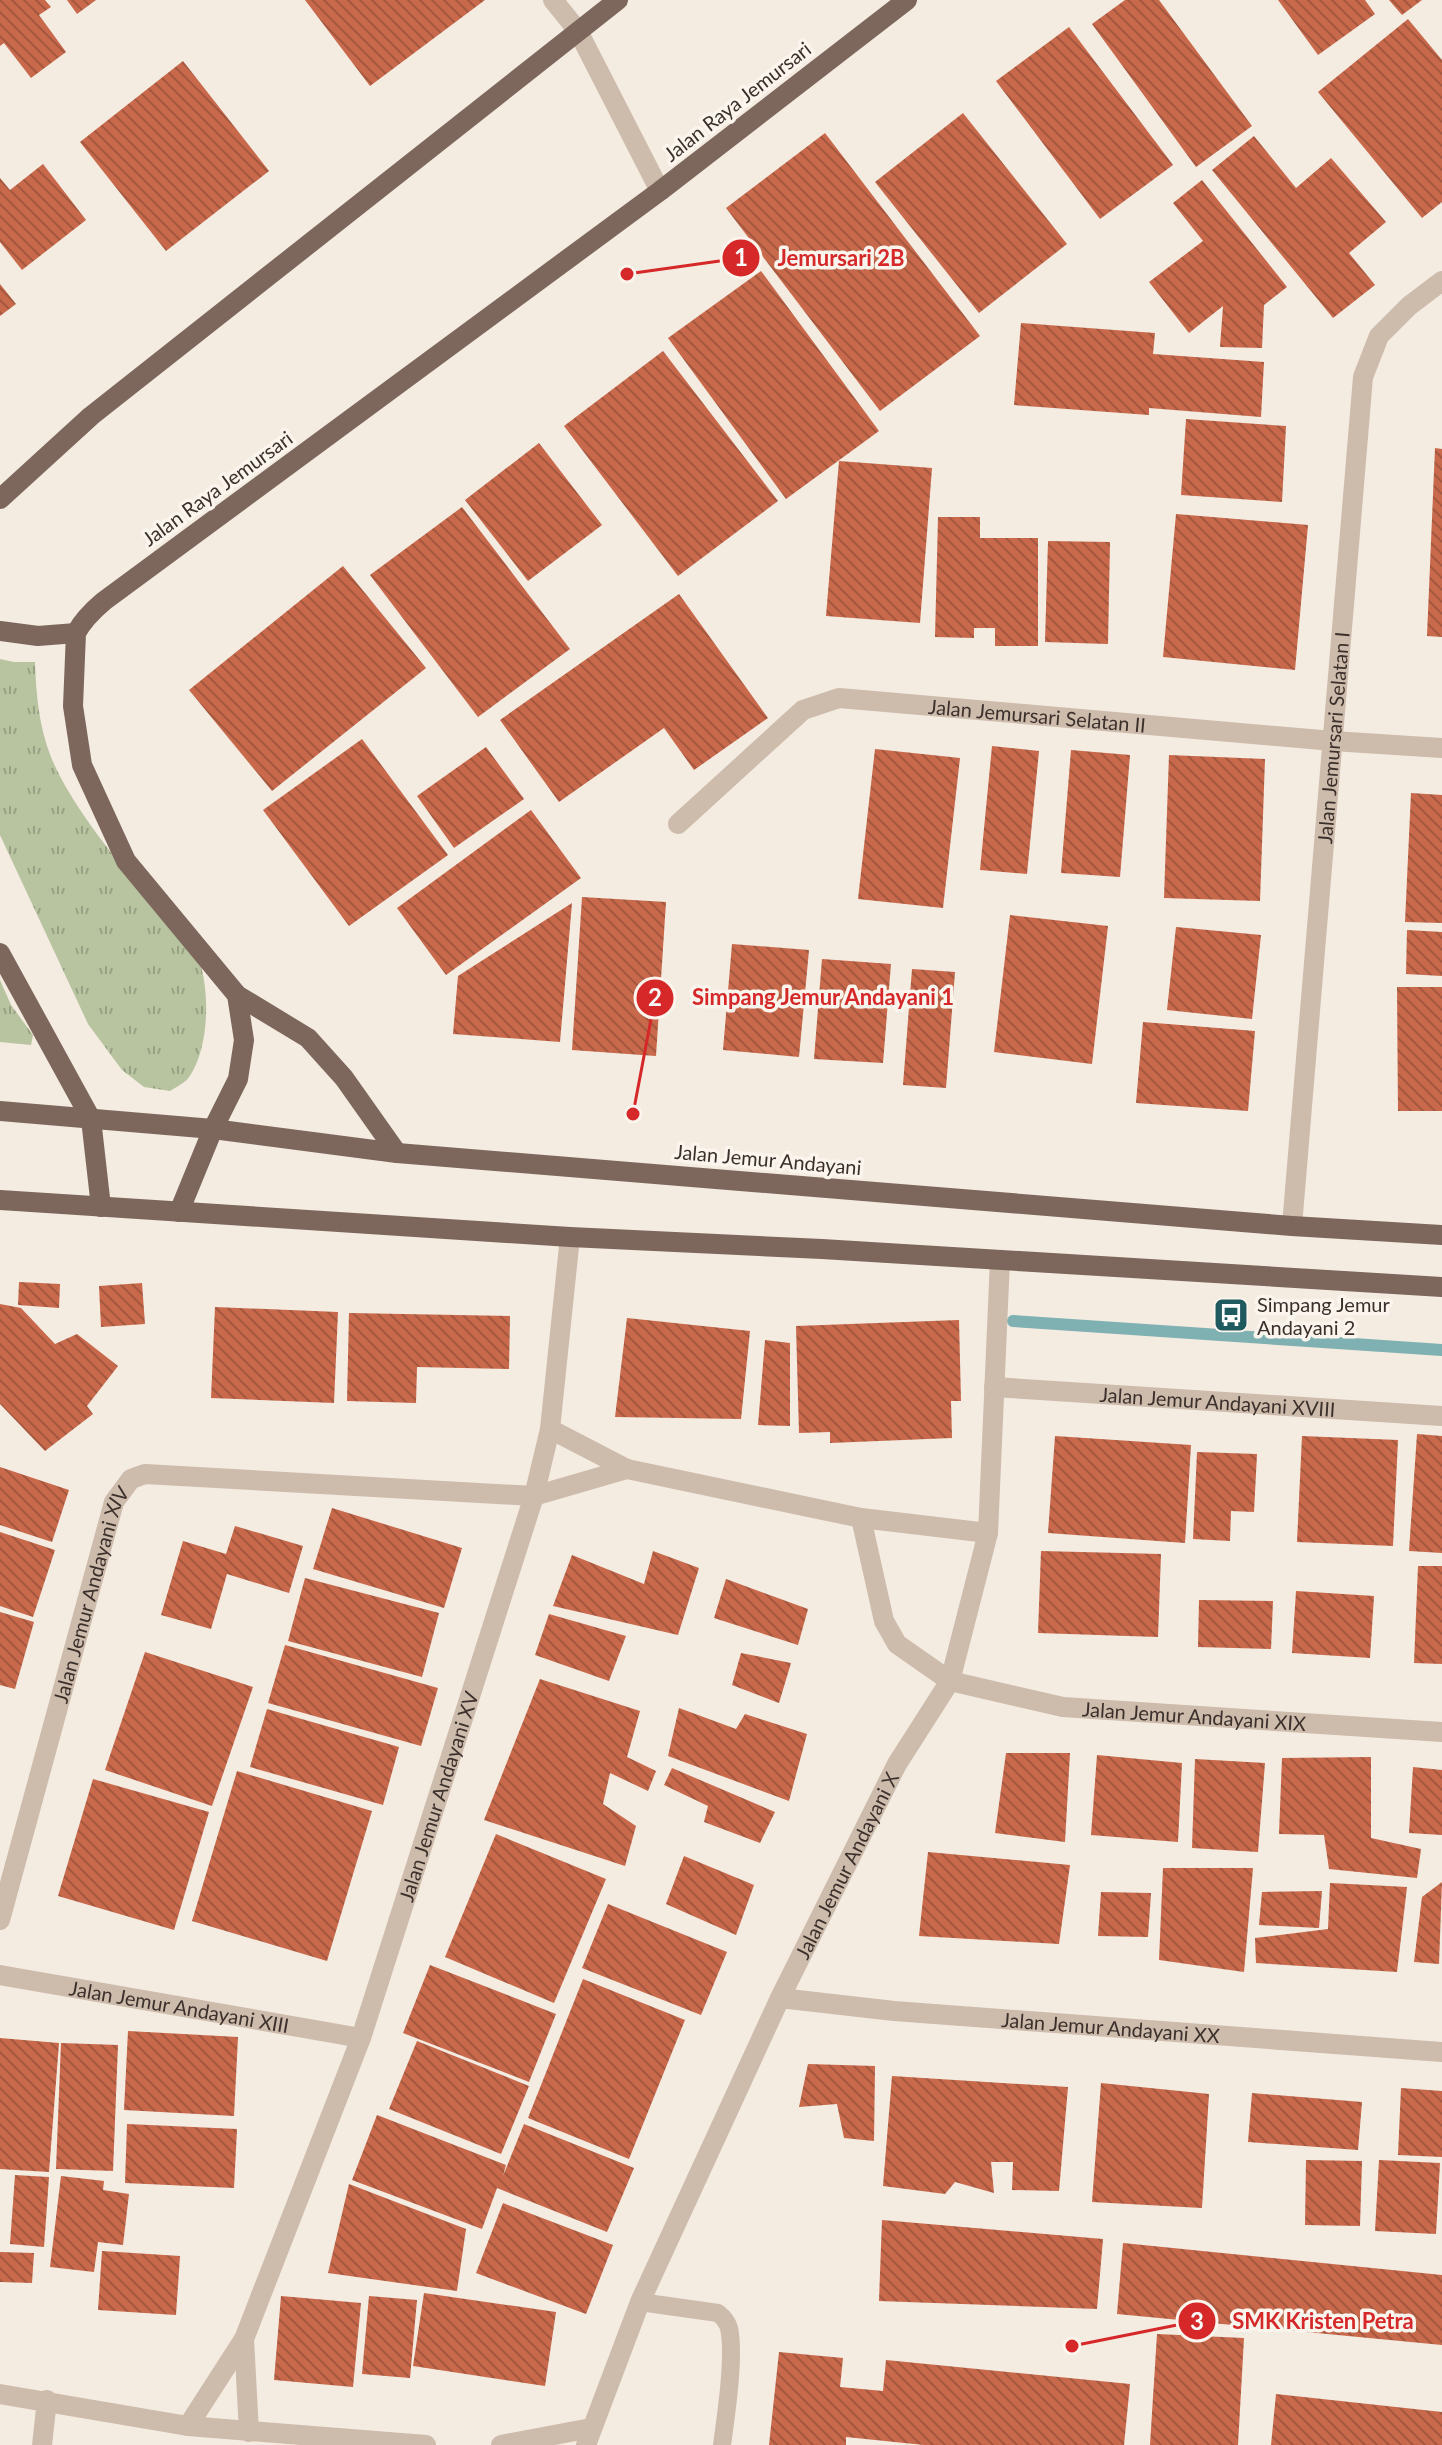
<svg xmlns="http://www.w3.org/2000/svg" width="1442" height="2445" viewBox="0 0 1442 2445" font-family="Lato,sans-serif">
<defs>
<pattern id="grass-tufts" width="24" height="20" patternUnits="userSpaceOnUse" patternTransform="scale(2)"><rect width="24" height="20" fill="#b8c4a0"/><path d="M3 7l-1-3M5 7V3M7 7l1-3M15 17l-1-3M17 17v-4M19 17l1-3" fill="none" stroke="#97a083"/></pattern>
<pattern id="building-back-hatch" width="6" height="6" patternUnits="userSpaceOnUse" patternTransform="scale(2)"><rect width="6" height="6" fill="#c8694b"/><path d="M-1 5l2 2M0 0l6 6M5-1l2 2" fill="none" stroke="#a4573f"/></pattern>
</defs>
<rect width="100%" height="100%" fill="#f4ebe1"/>
<g fill="url(#grass-tufts)">
<path d="M0,659L14,662H35C36,694 39,727 51,757C71,806 118,862 152,902C165,916 188,937 196,953C211,984 210,1048 189,1077C185,1083 176,1087 170,1091L144,1087L122,1070L88,1024L0,835Z"/>
<polygon points="0,980 11,1005 33,1035 31,1045 0,1042"/>
</g>
<g fill="none" stroke-linecap="round" stroke-linejoin="round">
<polyline stroke="#7fb0b2" stroke-width="12" points="1013,1321 1442,1350"/>
</g>
<g fill="url(#building-back-hatch)">
<polygon points="0,0 45,0 51,7 39,15 66,52 31,78 4,43 0,46"/>
<polygon points="67,0 96,0 77,14"/>
<polygon points="305,0 485,0 370,86"/>
<polygon points="1125,0 1159,0 1252,126 1196,167 1092,24"/>
<polygon points="1278,0 1365,0 1375,14 1318,55"/>
<polygon points="1389,0 1422,0 1402,15"/>
<polygon points="1408,19 1442,60 1442,202 1422,218 1318,92"/>
<polygon points="1069,27 1173,165 1100,219 996,81"/>
<polygon points="183,61 269,171 166,251 80,142"/>
<polygon points="963,113 1067,244 979,313 875,182"/>
<polygon points="825,133 980,336 880,411 726,208"/>
<polygon points="1254,136 1296,188 1331,158 1386,222 1349,253 1375,285 1333,318 1212,170"/>
<polygon points="43,164 86,220 22,270 0,242 0,178 10,190"/>
<polygon points="1202,180 1287,287 1264,305 1262,348 1220,347 1223,306 1189,333 1149,282 1203,241 1173,203"/>
<polygon points="761,271 879,431 786,499 668,338"/>
<polygon points="0,284 16,304 0,316"/>
<polygon points="1021,323 1155,333 1153,354 1264,362 1261,417 1149,408 1149,415 1014,405"/>
<polygon points="663,351 778,501 678,576 564,426"/>
<polygon points="1186,419 1286,426 1282,502 1181,495"/>
<polygon points="539,443 602,525 528,581 465,500"/>
<polygon points="1435,448 1442,449 1442,637 1427,636"/>
<polygon points="839,461 932,468 920,623 826,616"/>
<polygon points="462,507 570,649 478,717 370,575"/>
<polygon points="1176,514 1308,525 1295,670 1163,657"/>
<polygon points="938,517 980,517 980,538 1038,538 1038,646 995,646 995,628 974,628 974,638 935,637"/>
<polygon points="1048,541 1110,542 1108,644 1045,642"/>
<polygon points="343,566 426,668 272,791 189,690"/>
<polygon points="679,594 768,718 694,770 664,728 559,802 500,720"/>
<polygon points="362,739 448,855 349,926 263,810"/>
<polygon points="992,746 1039,751 1027,874 980,870"/>
<polygon points="486,747 524,799 454,848 417,796"/>
<polygon points="875,749 960,758 943,908 858,899"/>
<polygon points="1071,750 1130,755 1120,877 1061,873"/>
<polygon points="1169,755 1265,759 1260,901 1164,898"/>
<polygon points="1411,793 1442,795 1442,923 1405,922"/>
<polygon points="531,810 581,878 446,975 397,908"/>
<polygon points="582,897 666,902 656,1056 572,1050"/>
<polygon points="572,903 560,1042 453,1034 458,976"/>
<polygon points="1010,915 1108,926 1092,1064 994,1052"/>
<polygon points="1176,927 1261,935 1252,1019 1167,1010"/>
<polygon points="1407,930 1442,932 1442,976 1406,974"/>
<polygon points="732,944 809,950 799,1057 723,1050"/>
<polygon points="822,959 891,964 883,1063 814,1059"/>
<polygon points="912,969 955,972 946,1088 903,1085"/>
<polygon points="1397,987 1442,987 1442,1111 1398,1111"/>
<polygon points="1143,1022 1255,1031 1248,1111 1136,1103"/>
<polygon points="19,1282 60,1284 59,1308 18,1305"/>
<polygon points="142,1283 145,1324 101,1327 99,1286"/>
<polygon points="0,1304 21,1308 55,1344 77,1334 118,1366 87,1406 93,1414 45,1451 0,1404"/>
<polygon points="215,1307 338,1312 334,1403 211,1398"/>
<polygon points="349,1313 510,1316 509,1369 417,1367 416,1403 347,1401"/>
<polygon points="627,1318 750,1331 741,1419 615,1417"/>
<polygon points="959,1320 961,1401 951,1401 952,1438 830,1443 830,1432 799,1433 796,1326"/>
<polygon points="765,1340 790,1343 790,1426 758,1425"/>
<polygon points="1417,1434 1442,1436 1442,1553 1409,1551"/>
<polygon points="1055,1436 1191,1445 1185,1543 1048,1533"/>
<polygon points="1302,1436 1398,1440 1393,1546 1297,1542"/>
<polygon points="1197,1452 1257,1454 1254,1512 1231,1511 1230,1541 1193,1539"/>
<polygon points="0,1467 69,1490 52,1542 0,1525"/>
<polygon points="332,1508 462,1548 444,1608 313,1569"/>
<polygon points="235,1526 303,1546 289,1593 227,1574 211,1629 161,1615 183,1541 226,1554"/>
<polygon points="0,1532 55,1550 33,1617 0,1606"/>
<polygon points="653,1551 699,1568 678,1635 553,1606 572,1555 644,1584"/>
<polygon points="1041,1551 1161,1554 1158,1637 1038,1633"/>
<polygon points="1418,1566 1442,1566 1442,1664 1414,1663"/>
<polygon points="305,1578 439,1613 422,1677 288,1641"/>
<polygon points="726,1579 808,1609 798,1645 714,1618"/>
<polygon points="1296,1591 1374,1596 1370,1658 1292,1653"/>
<polygon points="1199,1600 1273,1601 1271,1649 1198,1647"/>
<polygon points="0,1612 34,1622 15,1689 0,1685"/>
<polygon points="549,1614 626,1636 609,1681 535,1655"/>
<polygon points="285,1645 438,1688 421,1746 268,1703"/>
<polygon points="145,1652 253,1687 212,1806 105,1770"/>
<polygon points="741,1653 791,1663 779,1703 732,1685"/>
<polygon points="540,1679 640,1711 627,1757 656,1771 648,1791 610,1773 603,1804 636,1826 625,1866 484,1820"/>
<polygon points="679,1708 736,1729 745,1714 807,1734 789,1801 668,1756"/>
<polygon points="267,1709 399,1747 383,1805 250,1767"/>
<polygon points="1006,1753 1070,1753 1065,1842 995,1833"/>
<polygon points="1097,1755 1182,1763 1178,1842 1091,1835"/>
<polygon points="1371,1757 1371,1838 1421,1849 1417,1878 1329,1869 1324,1835 1279,1834 1282,1758"/>
<polygon points="1195,1759 1265,1763 1258,1852 1192,1848"/>
<polygon points="1413,1767 1442,1770 1442,1835 1409,1833"/>
<polygon points="672,1768 775,1812 760,1843 704,1822 708,1806 664,1785"/>
<polygon points="237,1771 372,1811 327,1961 192,1921"/>
<polygon points="93,1779 209,1812 174,1930 58,1896"/>
<polygon points="496,1834 606,1879 554,2003 445,1957"/>
<polygon points="928,1852 1070,1865 1059,1944 919,1936"/>
<polygon points="684,1856 754,1885 736,1935 666,1904"/>
<polygon points="1163,1868 1253,1868 1244,1972 1159,1960"/>
<polygon points="1442,1882 1439,1964 1414,1962 1422,1897"/>
<polygon points="1330,1883 1407,1887 1397,1972 1256,1963 1255,1938 1328,1929"/>
<polygon points="1322,1891 1319,1928 1259,1925 1262,1892"/>
<polygon points="1101,1892 1151,1893 1148,1937 1098,1936"/>
<polygon points="608,1904 727,1952 701,2015 582,1968"/>
<polygon points="430,1965 556,2014 529,2082 403,2033"/>
<polygon points="583,1979 685,2020 629,2159 528,2118"/>
<polygon points="128,2031 238,2037 234,2116 124,2110"/>
<polygon points="0,2038 59,2043 49,2172 0,2169"/>
<polygon points="417,2041 529,2086 501,2154 389,2109"/>
<polygon points="61,2043 118,2045 113,2171 56,2169"/>
<polygon points="808,2064 875,2066 874,2141 844,2138 837,2104 799,2107"/>
<polygon points="892,2076 1068,2087 1059,2191 1012,2190 1013,2162 991,2162 994,2193 955,2182 945,2194 883,2186"/>
<polygon points="1101,2083 1209,2094 1202,2208 1092,2202"/>
<polygon points="1401,2088 1442,2091 1442,2157 1398,2155"/>
<polygon points="1252,2093 1362,2102 1358,2150 1248,2142"/>
<polygon points="377,2115 506,2165 503,2176 524,2124 634,2168 607,2232 497,2188 482,2229 352,2180"/>
<polygon points="127,2124 237,2129 234,2188 125,2183"/>
<polygon points="1306,2160 1362,2161 1360,2226 1305,2225"/>
<polygon points="1379,2160 1440,2163 1436,2234 1375,2231"/>
<polygon points="15,2175 49,2177 44,2247 10,2244"/>
<polygon points="61,2176 104,2181 103,2190 129,2194 123,2245 98,2242 94,2272 50,2267"/>
<polygon points="349,2184 466,2229 457,2291 328,2273"/>
<polygon points="503,2203 613,2245 586,2314 476,2273"/>
<polygon points="882,2220 1103,2239 1097,2309 879,2301"/>
<polygon points="1123,2243 1442,2275 1442,2345 1117,2314"/>
<polygon points="102,2251 180,2256 176,2315 98,2310"/>
<polygon points="0,2252 34,2253 32,2283 0,2282"/>
<polygon points="424,2293 556,2312 545,2386 413,2366"/>
<polygon points="281,2296 361,2303 353,2387 274,2380"/>
<polygon points="369,2296 417,2300 410,2378 362,2374"/>
<polygon points="1157,2334 1244,2338 1238,2445 1150,2445"/>
<polygon points="779,2352 843,2358 840,2387 883,2391 886,2360 1130,2384 1124,2445 924,2445 846,2437 846,2445 769,2445"/>
<polygon points="1276,2394 1442,2412 1442,2445 1271,2445"/>
</g>
<g fill="none" stroke-linecap="round" stroke-linejoin="round">
<path stroke="#cdbbac" stroke-width="18" d="M640,2302L718,2313C723,2317 727,2321 729,2328C735,2356 726,2416 722,2445"/>
<g stroke="#cdbbac" stroke-width="20">
<polyline points="553,0 578,31 660,191"/>
<path id="s1" d="M678,824L803,710L839,698L1333,741L1442,748"/>
<path id="s2" d="M1292,1226L1363,377L1379,336L1409,306L1442,281"/>
<path id="s3" d="M994,1387L1442,1416"/>
<polyline points="550,1429 627,1469 861,1518 988,1533"/>
<path id="s4" d="M861,1518L884,1621L897,1644L950,1681L1063,1707L1442,1732"/>
<path id="s5" d="M0,1920L114,1502L131,1479L145,1474L534,1496L627,1469"/>
<path id="s6" d="M0,1975L361,2038"/>
<path id="s7" d="M780,1998L894,2011L1442,2052"/>
<polyline points="244,2339 249,2432"/>
<polyline points="0,2394 188,2426 426,2445"/>
<path id="s8" d="M188,2426L244,2339L361,2038L534,1496L550,1429L570,1237"/>
<polyline points="42,2445 47,2400"/>
<polyline points="501,2445 591,2428"/>
<path id="s9" d="M586,2445L640,2302L780,1998L897,1764L950,1681L988,1533L1000,1260"/>
</g>
<g stroke="#7d675c" stroke-width="20">
<polyline points="0,499 91,416 618,0"/>
<polyline points="0,631 38,636 76,633"/>
<polyline points="0,953 91,1119 101,1207"/>
<polyline points="237,995 308,1038 344,1078 397,1153"/>
<polyline points="0,1111 213,1129 397,1153 1292,1226 1442,1235"/>
<polyline points="0,1200 570,1237 822,1249 1442,1287"/>
<path d="M179,1212L213,1129L238,1079L244,1040L237,995L126,861L82,765L73,706L76,633C83,620 92,611 104,601L660,191L907,0"/>
</g>
</g>
<defs>
<symbol id="bus-square" viewBox="-11 -11 22 22"><rect x="-9" y="-9" width="18" height="18" rx="4" fill="#1f5a5e" stroke="#fbf5ee"/><path d="M-5-6H5V4H4V6H2V4H-2V6H-4V4H-5ZM-3.5-4V0h7V-4ZM-3.5 1.2v1.5H-2V1.2ZM2 1.2v1.5H3.5V1.2Z" fill="#fff"/></symbol>
</defs>
<g fill-rule="evenodd">
<use href="#bus-square" x="1211" y="1295" width="40" height="40"/>
</g>
<g text-anchor="middle" dominant-baseline="central" stroke-width="7" stroke-linejoin="round" paint-order="stroke">
<g font-size="20" fill="#3b302b" stroke="#fbf5ee">
<text transform="translate(737 101) rotate(-38)">Jalan Raya Jemursari</text>
<text transform="translate(217 488) rotate(-36)">Jalan Raya Jemursari</text>
<text stroke="none"><textPath href="#s1" startOffset="406">Jalan Jemursari Selatan II</textPath></text>
<text stroke="none"><textPath href="#s2" startOffset="490">Jalan Jemursari Selatan I</textPath></text>
<text transform="translate(768 1159) rotate(5)">Jalan Jemur Andayani</text>
<text stroke="none"><textPath href="#s3" startOffset="224">Jalan Jemur Andayani XVIII</textPath></text>
<text stroke="none"><textPath href="#s5" startOffset="338">Jalan Jemur Andayani XIV</textPath></text>
<text stroke="none"><textPath href="#s4" startOffset="444">Jalan Jemur Andayani XIX</textPath></text>
<text stroke="none"><textPath href="#s8" startOffset="680">Jalan Jemur Andayani XV</textPath></text>
<text stroke="none"><textPath href="#s9" startOffset="636">Jalan Jemur Andayani X</textPath></text>
<text stroke="none"><textPath href="#s6" startOffset="182">Jalan Jemur Andayani XIII</textPath></text>
<text stroke="none"><textPath href="#s7" startOffset="332">Jalan Jemur Andayani XX</textPath></text>
</g>
<g font-size="20" fill="#3b302b" stroke="#fbf5ee" text-anchor="start">
<text x="1257" y="1304">Simpang Jemur<tspan x="1257" dy="23">Andayani 2</tspan></text>
</g>
</g>
<path fill="none" stroke="#d62828" stroke-width="3" d="M627 274L741 258M633 1114L655 998M1072 2346L1197 2321"/>
<g fill="#d62828" stroke="#fbf5ee" stroke-width="3">
<circle cx="627" cy="274" r="8"/>
<circle cx="633" cy="1114" r="8"/>
<circle cx="1072" cy="2346" r="8"/>
<circle cx="741" cy="258" r="20"/>
<circle cx="655" cy="998" r="20"/>
<circle cx="1197" cy="2321" r="20"/>
</g>
<g font-size="24" text-anchor="middle" font-weight="bold" fill="#fff">
<text x="741" y="266">1</text>
<text x="655" y="1006">2</text>
<text x="1197" y="2330">3</text>
</g>
<g font-size="22" text-anchor="middle" font-weight="bold" fill="#d62828" stroke="#fbf5ee" stroke-width="7" stroke-linejoin="round" paint-order="stroke">
<text x="841" y="266">Jemursari 2B</text>
<text x="823" y="1005">Simpang Jemur Andayani 1</text>
<text x="1323" y="2329">SMK Kristen Petra</text>
</g>
</svg>
